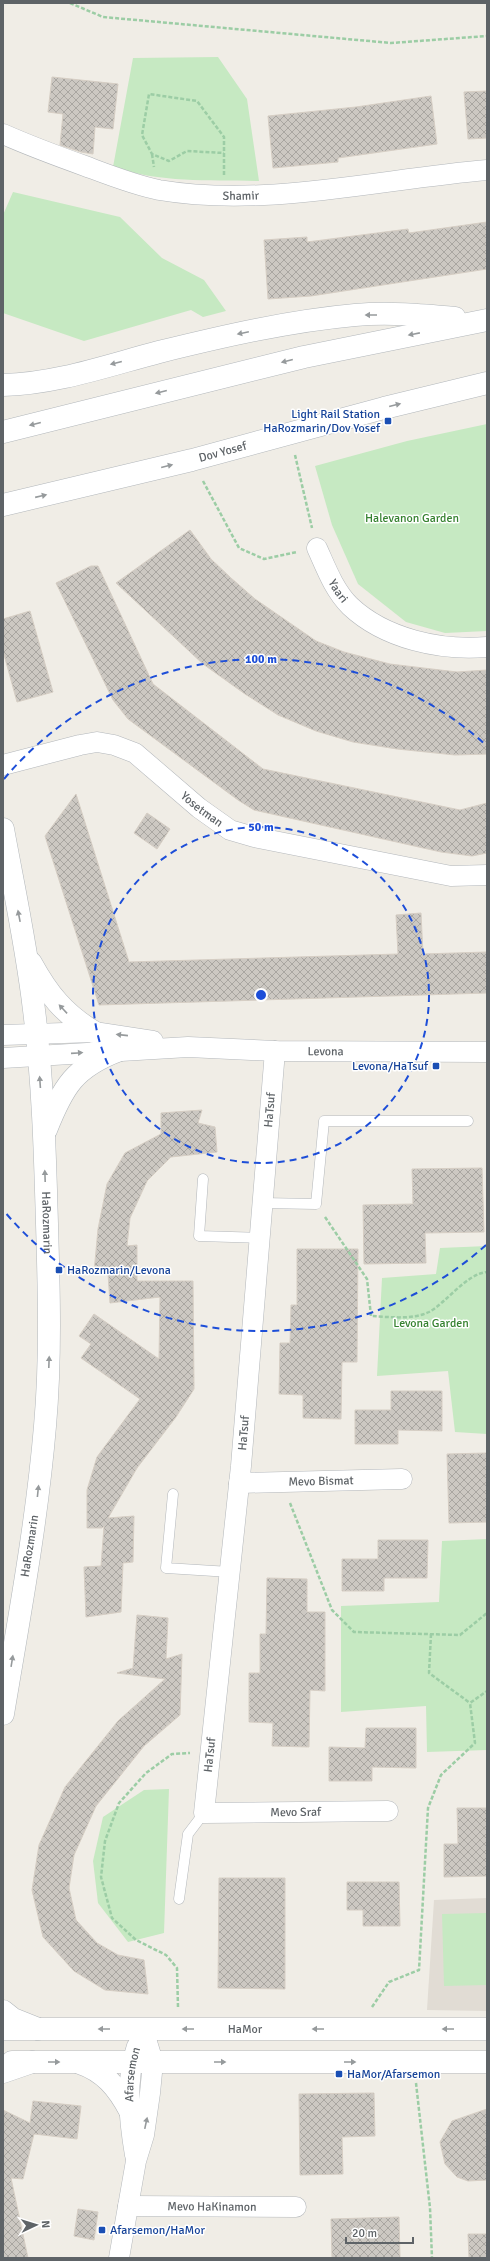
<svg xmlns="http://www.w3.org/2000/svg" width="490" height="2261" viewBox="0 0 490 2261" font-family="Signika,sans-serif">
<defs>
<pattern id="building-cross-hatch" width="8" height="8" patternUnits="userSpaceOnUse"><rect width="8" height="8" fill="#ccc8c2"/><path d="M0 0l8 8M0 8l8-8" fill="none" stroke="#a9a6a1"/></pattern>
</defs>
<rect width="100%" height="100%" fill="#f0ede6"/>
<polygon fill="#e1dcd4" points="487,1898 487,2011 427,2010 434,1900"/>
<g fill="#c6e9c2">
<path d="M218,57L247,99L259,181C210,180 161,183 113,167L133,58Z"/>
<polygon points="13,192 120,217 162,258 204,280 226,311 203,317 191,310 84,341 3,313 3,215"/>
<polygon points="487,424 487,631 445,633 406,622 358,584 332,525 315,466 407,441"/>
<polygon points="487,1246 487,1434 455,1432 448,1371 377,1376 382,1278 436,1274 440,1248"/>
<polygon points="487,1539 487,1750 427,1752 426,1706 341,1712 341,1606 439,1602 442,1541"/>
<polygon points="169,1789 164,1933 128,1942 98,1903 93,1861 103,1817 144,1790"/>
<polygon points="487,1913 487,1985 444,1986 442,1914"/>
</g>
<g fill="url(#building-cross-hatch)" stroke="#d6cec4">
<polygon points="52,77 118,84 113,129 95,127 93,154 81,152 60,145 63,114 48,112"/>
<polygon points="487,91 487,138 468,139 464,92"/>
<polygon points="431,96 437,144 338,158 338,162 273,168 268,116 356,107"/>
<polygon points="487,222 487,269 311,296 268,299 264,240 307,237 307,242 408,229 409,233"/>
<polygon points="190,530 211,559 231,578 255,599 316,641 344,652 390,664 457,672 487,670 487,754 455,755 397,749 353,742 316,731 278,715 245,694 203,664 116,583"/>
<polygon points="91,566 98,566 153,684 263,769 460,810 487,803 487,853 472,856 441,852 254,810 238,800 128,719 113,700 56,583"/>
<polygon points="30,611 53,692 17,702 3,651 3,619"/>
<polygon points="76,794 129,962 398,954 396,915 421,913 423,954 487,952 487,993 99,1005 45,836"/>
<polygon points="147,813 170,829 157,849 134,833"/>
<polygon points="202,1110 198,1123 215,1127 217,1152 171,1157 147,1181 130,1218 127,1246 137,1245 137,1281 193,1281 194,1389 176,1417 137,1468 108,1518 134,1516 133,1562 123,1563 121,1612 86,1617 84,1567 101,1566 104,1526 102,1528 87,1528 87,1490 97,1457 140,1399 81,1358 91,1344 79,1336 94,1314 159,1359 160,1297 110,1303 108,1273 94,1272 98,1229 107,1184 125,1153 161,1134 161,1113"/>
<polygon points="482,1168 484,1232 425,1233 426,1263 364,1264 363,1205 413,1204 412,1169"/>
<polygon points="297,1249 358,1249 357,1362 342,1362 341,1419 303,1418 303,1395 279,1394 280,1343 290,1343 291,1305 297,1305"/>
<polygon points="391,1391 442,1391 442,1431 398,1430 398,1444 355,1444 355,1410 391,1410"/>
<polygon points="487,1453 487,1522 449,1523 447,1454"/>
<polygon points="378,1540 428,1540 427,1578 384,1578 384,1591 342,1591 342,1559 378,1559"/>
<polygon points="267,1578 307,1579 307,1612 325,1612 325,1691 310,1690 309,1747 272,1746 273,1723 249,1722 249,1673 260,1673 260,1634 266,1634"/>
<polygon points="137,1615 168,1618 166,1659 182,1654 180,1715 144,1746 96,1806 74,1855 69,1888 76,1920 97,1943 118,1955 144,1960 148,1994 105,1990 74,1971 43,1937 32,1890 39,1845 65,1787 118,1721 165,1679 117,1673 133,1668"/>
<polygon points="366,1728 416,1728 416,1768 372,1767 372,1781 329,1781 329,1747 365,1748"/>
<polygon points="457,1808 487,1808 487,1876 444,1877 444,1844 458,1844"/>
<polygon points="219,1878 285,1878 285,1989 218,1988"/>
<polygon points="347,1882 399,1882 400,1926 363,1926 363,1910 347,1910"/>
<polygon points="374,2093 375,2136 342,2137 343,2174 300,2175 299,2094"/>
<polygon points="33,2101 81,2106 77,2139 34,2134 23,2179 11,2178 28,2258 3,2258 3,2110 30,2123"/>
<polygon points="487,2109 487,2180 468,2181 457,2177 445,2164 440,2142 452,2121"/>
<polygon points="78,2209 98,2212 94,2240 74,2236"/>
<polygon points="399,2217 400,2258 332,2258 331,2219"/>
<polygon points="468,2234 487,2234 487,2258 469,2258"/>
</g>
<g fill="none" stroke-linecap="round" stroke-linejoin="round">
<defs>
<g id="service">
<polyline points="203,1179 199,1236 260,1238"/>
<polyline points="262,1203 316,1204 324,1121 468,1121"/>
<polyline points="173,1494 166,1568 230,1572"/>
<polyline points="179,1899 188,1834 204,1813"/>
</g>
<g id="minor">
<path id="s1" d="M3,134C30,146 57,156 85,166C109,175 134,185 159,190C266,208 380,179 487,170"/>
<path id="s2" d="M317,548C326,568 334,590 350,606C385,639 441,651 487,647"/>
<path id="s3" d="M3,765L80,745L97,742L114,745L135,753L199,808L230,830L254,837L451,876L487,875"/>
<polyline points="3,1035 94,1032 153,1041"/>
<path id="s4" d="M275,1051L241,1466L204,1813L388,1811"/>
<path id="s5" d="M3,1058L188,1047L275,1051L487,1052"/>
<path id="s6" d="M239,1483L402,1479"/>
<path id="s7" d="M135,2155C129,2120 125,2080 137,2046"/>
<path id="s8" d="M128,2206L296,2207"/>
<polyline points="119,2258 136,2161 144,2135 150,2093 153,2062 143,2029"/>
</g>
<g id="tertiary">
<path id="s9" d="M3,2029H487"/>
<polyline points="12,2062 487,2062"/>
<path d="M80,2063C104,2071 118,2088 130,2111"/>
</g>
<g id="secondary">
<path d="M3,385C56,384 109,365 159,352C224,336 289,321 355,315C388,312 422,315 455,318"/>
<polyline points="3,432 304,357 487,320"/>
<path id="s10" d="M3,505L192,460L384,408L487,383"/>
<path id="s11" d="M3,829C14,889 27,949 34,1010C43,1081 45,1153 47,1224C49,1291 51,1359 45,1426C37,1522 19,1618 3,1714"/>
<path d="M31,963C48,994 64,1014 94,1032"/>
<path d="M46,1130C63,1087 74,1067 120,1050"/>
<polyline points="3,2011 13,2019 38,2029"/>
<polyline points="3,2072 32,2062"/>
</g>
</defs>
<use href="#service" stroke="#b3b7bb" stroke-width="11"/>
<use href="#minor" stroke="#b3b7bb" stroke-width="21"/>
<use href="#tertiary" stroke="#b3b7bb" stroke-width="23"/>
<use href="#secondary" stroke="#b2b7bb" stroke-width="23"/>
<g stroke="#9ccda5" stroke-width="2.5" stroke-dasharray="4 2" stroke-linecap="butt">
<polyline points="70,3 103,17 391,43 487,36"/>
<polyline points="152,154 154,167"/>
<polyline points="224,175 224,137 197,101 149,94 142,135 152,154 169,161 187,151 224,153"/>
<polyline points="295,455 312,528"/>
<polyline points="203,481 239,548 264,559 297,552"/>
<path d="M325,1217L367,1279L371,1316C389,1317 413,1320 429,1312C446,1303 466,1274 487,1272"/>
<polyline points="290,1503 332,1610 354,1632 460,1635 487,1613"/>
<polyline points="431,1634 429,1673 470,1703"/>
<polyline points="178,2007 177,1968 166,1955 136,1940 112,1918 101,1877 105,1841 119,1803 146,1773 172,1754 190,1753"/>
<polyline points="372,2007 389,1982 419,1970 428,1808 441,1775 475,1743 470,1703 487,1691"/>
<polyline points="416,2083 430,2208 432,2258"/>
</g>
<use href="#service" stroke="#fff" stroke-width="10"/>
<use href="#minor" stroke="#fff" stroke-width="20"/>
<use href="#tertiary" stroke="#fff" stroke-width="22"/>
<use href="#secondary" stroke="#fff" stroke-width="22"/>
</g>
<defs><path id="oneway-solid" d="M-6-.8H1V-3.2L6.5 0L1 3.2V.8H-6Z"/></defs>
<g fill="#969a9c">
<use href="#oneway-solid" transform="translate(371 315) rotate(180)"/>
<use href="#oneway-solid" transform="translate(243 333) rotate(168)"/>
<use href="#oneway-solid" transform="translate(414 334) rotate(169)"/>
<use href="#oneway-solid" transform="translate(287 361) rotate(166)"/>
<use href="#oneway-solid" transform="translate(116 363) rotate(166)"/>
<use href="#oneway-solid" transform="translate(161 392) rotate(166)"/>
<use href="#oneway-solid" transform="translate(395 405) rotate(-14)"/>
<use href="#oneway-solid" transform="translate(35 424) rotate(166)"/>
<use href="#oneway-solid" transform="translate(167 466) rotate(-14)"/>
<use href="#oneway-solid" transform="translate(41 496) rotate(-13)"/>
<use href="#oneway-solid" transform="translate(19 916) rotate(-101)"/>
<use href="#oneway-solid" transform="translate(63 1009) rotate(-133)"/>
<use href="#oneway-solid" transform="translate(122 1035) rotate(-174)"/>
<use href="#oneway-solid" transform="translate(77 1053) rotate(-4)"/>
<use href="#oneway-solid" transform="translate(40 1082) rotate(-94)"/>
<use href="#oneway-solid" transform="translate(45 1176) rotate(-92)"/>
<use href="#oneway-solid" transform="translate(49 1362) rotate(-88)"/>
<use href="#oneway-solid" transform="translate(38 1491) rotate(-84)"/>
<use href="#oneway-solid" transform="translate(12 1661) rotate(-81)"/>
<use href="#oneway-solid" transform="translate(104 2029) rotate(180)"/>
<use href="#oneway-solid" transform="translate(188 2029) rotate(-180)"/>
<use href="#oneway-solid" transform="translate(318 2029) rotate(-180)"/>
<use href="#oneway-solid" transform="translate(448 2029) rotate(180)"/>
<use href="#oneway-solid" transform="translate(54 2062)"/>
<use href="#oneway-solid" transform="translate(220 2062)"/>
<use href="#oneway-solid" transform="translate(350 2062)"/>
<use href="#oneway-solid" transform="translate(146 2123) rotate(-78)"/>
</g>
<g fill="none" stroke="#1d4ed8" stroke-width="2" stroke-dasharray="7 5">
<circle cx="261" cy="995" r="168"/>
<path d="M486 1245A336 336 0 0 1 4 1211M4 779A336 336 0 0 1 486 745"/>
</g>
<g fill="#1a4fb4" stroke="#fff" stroke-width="1.5">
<rect x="384" y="417" width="8" height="8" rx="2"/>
<rect x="432" y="1062" width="8" height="8" rx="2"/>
<rect x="55" y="1266" width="8" height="8" rx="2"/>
<rect x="335" y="2070" width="8" height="8" rx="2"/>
<rect x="98" y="2226" width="8" height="8" rx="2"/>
</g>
<g text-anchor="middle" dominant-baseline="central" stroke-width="3" stroke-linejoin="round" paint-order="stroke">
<g font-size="12" fill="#5e6367" stroke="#fff">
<text stroke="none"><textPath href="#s1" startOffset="248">Shamir</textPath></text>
<text stroke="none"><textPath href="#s10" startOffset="226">Dov Yosef</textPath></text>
<text stroke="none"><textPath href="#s2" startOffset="48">Yaari</textPath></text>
<text stroke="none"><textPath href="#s3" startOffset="224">Yosetman</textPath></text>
<text stroke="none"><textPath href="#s5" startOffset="323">Levona</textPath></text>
<text transform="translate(270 1110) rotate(-85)">HaTsuf</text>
<text stroke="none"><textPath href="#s11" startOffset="397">HaRozmarin</textPath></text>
<text transform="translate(244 1433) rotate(-85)">HaTsuf</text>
<text stroke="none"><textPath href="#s6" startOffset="82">Mevo Bismat</textPath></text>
<text transform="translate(30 1546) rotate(-81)">HaRozmarin</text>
<text transform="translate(210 1755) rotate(-84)">HaTsuf</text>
<text stroke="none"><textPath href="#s4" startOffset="857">Mevo Sraf</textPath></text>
<text stroke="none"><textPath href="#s9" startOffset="242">HaMor</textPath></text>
<text stroke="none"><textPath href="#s7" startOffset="81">Afarsemon</textPath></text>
<text stroke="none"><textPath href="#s8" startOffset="84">Mevo HaKinamon</textPath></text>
</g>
<g font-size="12" fill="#164399" stroke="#fff" text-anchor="start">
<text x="380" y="414" text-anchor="end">Light Rail Station<tspan x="380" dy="14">HaRozmarin/Dov Yosef</tspan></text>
<text x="428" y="1066" text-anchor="end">Levona/HaTsuf</text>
<text x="67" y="1270">HaRozmarin/Levona</text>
<text x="347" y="2074">HaMor/Afarsemon</text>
<text x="110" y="2230">Afarsemon/HaMor</text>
</g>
<g font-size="12" fill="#368230" stroke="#fff">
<text x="412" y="518">Halevanon Garden</text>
<text x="431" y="1323">Levona Garden</text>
</g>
</g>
<circle cx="261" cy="995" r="6" fill="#1d4ed8" stroke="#fff" stroke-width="2"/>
<g font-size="12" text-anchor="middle" font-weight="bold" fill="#1d4ed8" stroke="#fff" stroke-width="3" stroke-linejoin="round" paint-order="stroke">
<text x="261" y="663">100 m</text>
<text x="261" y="831">50 m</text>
</g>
<rect width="490" height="2261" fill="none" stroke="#5e6367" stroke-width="8"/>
<g transform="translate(36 2225) rotate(86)" stroke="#ffffff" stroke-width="3" paint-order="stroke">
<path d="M0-3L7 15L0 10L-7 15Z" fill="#5e6367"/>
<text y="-6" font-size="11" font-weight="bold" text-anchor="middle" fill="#5e6367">N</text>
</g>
<path d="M346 2237v6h67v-6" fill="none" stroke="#5e6367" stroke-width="2"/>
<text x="352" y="2237" font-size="12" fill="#5e6367" stroke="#ffffff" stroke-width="3" paint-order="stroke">20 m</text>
</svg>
